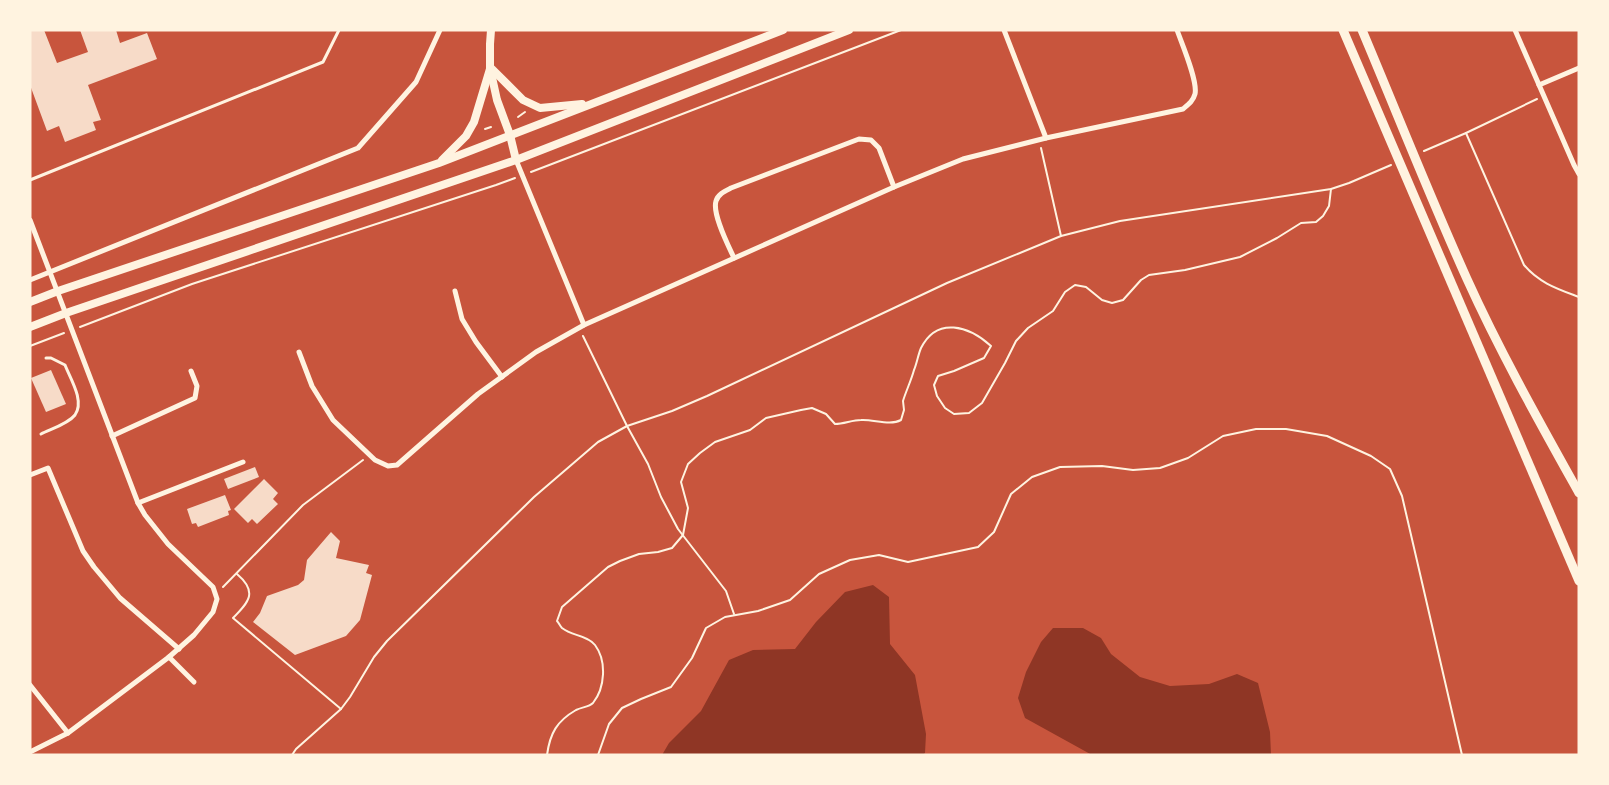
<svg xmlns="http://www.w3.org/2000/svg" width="1609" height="785" viewBox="0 0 1609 785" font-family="Overpass,sans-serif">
<rect width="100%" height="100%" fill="#c8553d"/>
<g fill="#8f3625">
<polygon points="873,585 889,597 890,644 915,675 926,734 925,753 923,755 662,755 669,743 701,711 729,660 753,650 795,649 816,622 845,592"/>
<polygon points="1053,628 1083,628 1101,638 1111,654 1140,677 1170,686 1209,684 1237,674 1258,683 1270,732 1271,755 1092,755 1025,718 1018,698 1026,672 1041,642"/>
</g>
<g fill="#f7dbc8">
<polygon points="30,30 44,30 57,63 88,52 80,30 116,30 120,43 147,33 157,59 88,85 101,120 93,122 96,130 65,142 59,126 47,131 30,85"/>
<polygon points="51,370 66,404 46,412 31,378"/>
<polygon points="255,467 259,477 228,489 224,479"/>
<polygon points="264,479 278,493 273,499 278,504 257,524 252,519 248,523 234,509"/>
<polygon points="225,495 231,510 228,511 229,515 198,527 196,523 192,524 187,509"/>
<polygon points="331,532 340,541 336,558 369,565 366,573 372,575 360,620 346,636 295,655 253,622 260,613 267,596 298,585 304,580 307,560"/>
</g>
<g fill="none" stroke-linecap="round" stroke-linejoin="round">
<g stroke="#fff3e0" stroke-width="2">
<polyline points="518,117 525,112"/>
<polyline points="485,129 491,127"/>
<polyline points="1466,133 1537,99"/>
<polyline points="1041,148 1061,236"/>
<path d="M1424,151L1466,133L1524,265C1539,283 1558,289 1579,297"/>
<polyline points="531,172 901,30"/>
<polyline points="80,327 192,284 496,185 515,178"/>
<polyline points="583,336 627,426 648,464 661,497 678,529 726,591 734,614"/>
<polyline points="30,346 64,333"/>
<path d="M237,574C258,592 249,602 233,618L341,709"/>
<polyline points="223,587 303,505 363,460"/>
<polyline points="292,755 296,749 341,709 350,697 374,657 387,641 534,497 598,442 627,426 672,411 707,396 947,283 1061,236 1120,221 1331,189 1349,183 1391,165"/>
<path d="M547,755C550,733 557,721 576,710C582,707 589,707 593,703C605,688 607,661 595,645C587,635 572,636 562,628C560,626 559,623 557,621L562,607L608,567L620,561L639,554L658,552L672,548L683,535L688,508L681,482L688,464L700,453L715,442L750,430L766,418L801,410L812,408L826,414L835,424C844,424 852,420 861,420C873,419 890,426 901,420L904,410L903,401C906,391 911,381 914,370C917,363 918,355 921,348C937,316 969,326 991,346L984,358L954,371L938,376L934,385L937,396L945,408L954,414L969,413L982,403L1005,363L1016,341L1028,328L1053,311L1065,292L1075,285L1086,287L1102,300L1112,303L1123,300L1141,280L1149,275L1185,270L1240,257L1277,238L1301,223L1316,222L1323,216L1329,206L1331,189"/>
<polyline points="598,755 609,724 622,708 641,699 671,687 692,658 706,628 725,617 758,611 790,600 819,574 850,560 879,555 908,562 978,547 994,532 1011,494 1032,477 1060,467 1102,466 1133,470 1160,468 1188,458 1223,436 1256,429 1286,429 1327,436 1371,456 1390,469 1402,496 1462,755"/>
</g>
<g stroke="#fff3e0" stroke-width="3">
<polyline points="30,180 323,62 339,30"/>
<path d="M41,434C51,429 68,424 75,415C85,401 70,378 65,365L51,358H46"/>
</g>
<g stroke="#fff3e0" stroke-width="5">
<polyline points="1004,30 1046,138"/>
<polyline points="1515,30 1574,165 1579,174"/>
<polyline points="1539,85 1579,68"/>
<polyline points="516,160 584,325"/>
<polyline points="30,220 138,503 145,515 168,544 213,587 217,599 213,612 194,635 169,657 68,733 30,752"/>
<path d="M734,258C728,245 712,214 716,201C718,194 725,191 731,188L859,139L871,140L879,148L894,187"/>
<polyline points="30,280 358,148 416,82 440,30"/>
<polyline points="455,291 462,319 476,342 502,377"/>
<path d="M299,352L312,386L333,420L375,460L388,466L397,465L478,394L536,352L584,325L894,187L963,159L1046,138L1183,109C1189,104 1193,101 1195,94C1198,81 1182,44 1177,30"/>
<polyline points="112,436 195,398 197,386 191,371"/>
<polyline points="30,475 48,468 83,551 94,567 120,598 179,649"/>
<polyline points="138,503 243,462"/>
<polyline points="169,657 194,682"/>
<polyline points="30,685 68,733"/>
</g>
<g stroke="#fff3e0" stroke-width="8">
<polyline points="491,30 490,44 490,68 497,100 510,135 516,160"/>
<polyline points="492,69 523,100 540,108 582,104"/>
<polyline points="442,160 466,136 474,122 490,69"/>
<polyline points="30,302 58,291 439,163 783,30"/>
<polyline points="30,327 66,313 516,160 849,30"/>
</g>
<g stroke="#fff3e0" stroke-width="9">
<polyline points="1343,30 1579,581"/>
<path d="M1362,30C1397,113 1430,197 1467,279C1500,352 1540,423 1579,493"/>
</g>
</g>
<rect width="1609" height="785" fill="none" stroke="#fff3e0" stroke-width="63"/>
</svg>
